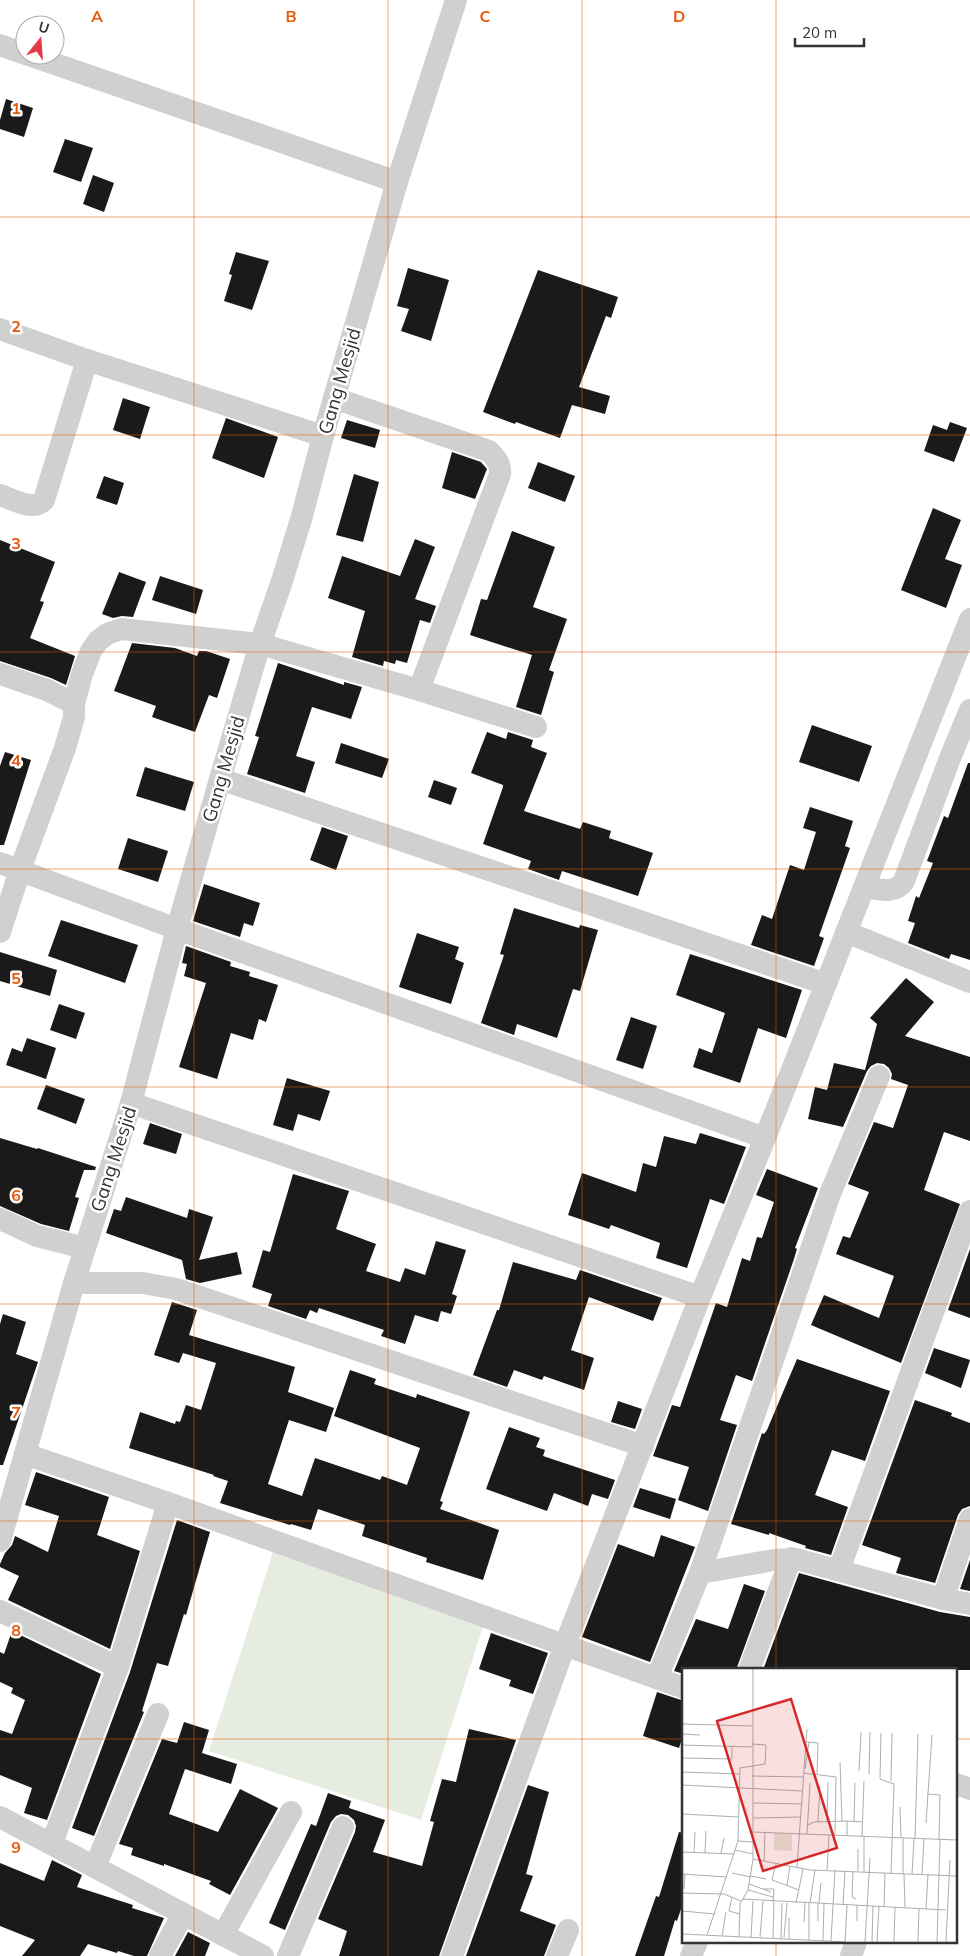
<svg xmlns="http://www.w3.org/2000/svg" width="970" height="1956" viewBox="0 0 970 1956" font-family="Mulish,sans-serif">
<rect width="100%" height="100%" fill="#fff"/>
<polygon fill="#e6ecdf" points="274,1549 486,1617 421,1820 209,1751"/>
<g fill="#1a1a1a">
<polygon points="6,99 33,108 24,137 0,129 0,120"/>
<polygon points="65,139 93,148 81,182 53,172"/>
<polygon points="93,175 114,183 104,212 83,204"/>
<polygon points="236,252 269,261 252,310 224,301 232,275 229,274"/>
<polygon points="408,268 449,280 431,341 401,331 409,309 397,306"/>
<polygon points="538,270 618,297 611,318 606,316 579,387 610,396 605,414 572,405 560,438 516,422 515,424 483,412"/>
<polygon points="123,398 150,407 140,439 113,430"/>
<polygon points="226,418 278,437 264,478 212,458"/>
<polygon points="347,420 380,430 375,448 341,438"/>
<polygon points="950,422 967,428 954,462 924,451 933,425 947,430"/>
<polygon points="452,452 481,462 487,469 475,499 442,488"/>
<polygon points="538,462 575,476 565,502 528,488"/>
<polygon points="354,474 379,482 363,542 336,535"/>
<polygon points="104,476 124,483 117,505 96,498"/>
<polygon points="933,508 961,520 945,559 962,565 946,608 901,590"/>
<polygon points="512,531 555,547 533,607 567,619 549,670 554,672 541,715 516,707 532,655 470,635 481,599 487,600"/>
<polygon points="415,539 435,547 415,599 436,606 430,623 420,620 407,663 396,660 395,664 384,661 383,666 352,657 365,611 328,598 342,556 400,576"/>
<polygon points="0,540 55,562 40,601 44,602 30,638 75,656 66,685 51,678 0,661"/>
<polygon points="119,572 146,582 133,617 122,616 113,618 102,614"/>
<polygon points="160,576 203,590 196,614 152,600"/>
<polygon points="132,643 175,648 197,656 199,651 206,651 230,659 217,698 209,695 195,732 152,717 156,706 114,691"/>
<polygon points="278,663 344,685 344,682 362,687 351,719 312,707 296,756 315,762 305,793 247,774 259,737 255,736"/>
<polygon points="812,725 872,746 859,782 799,762"/>
<polygon points="487,732 506,739 508,732 533,740 531,747 547,753 524,811 580,829 583,822 611,831 609,838 653,853 638,896 562,871 559,880 528,869 531,861 483,844 503,787 503,785 471,773"/>
<polygon points="341,743 389,759 382,778 335,763"/>
<polygon points="5,752 31,760 4,845 0,845 0,766"/>
<polygon points="968,763 970,763 970,960 951,954 949,959 908,943 915,923 908,921 916,896 919,898 933,863 927,861 944,816 948,818"/>
<polygon points="145,767 194,782 185,811 136,796"/>
<polygon points="434,780 457,788 451,805 428,797"/>
<polygon points="810,807 853,821 845,846 850,848 819,936 824,938 814,966 751,945 762,915 772,919 790,865 804,870 816,832 803,828"/>
<polygon points="322,827 348,836 336,870 310,860"/>
<polygon points="128,838 168,851 158,882 118,869"/>
<polygon points="204,884 260,903 253,926 244,923 240,937 193,921"/>
<polygon points="514,908 579,928 580,925 598,930 580,991 573,989 557,1038 517,1024 514,1035 481,1023 504,955 500,954"/>
<polygon points="61,920 138,945 125,983 48,956"/>
<polygon points="417,933 459,947 455,959 464,963 451,1004 399,987"/>
<polygon points="186,946 231,962 230,966 250,972 249,976 278,985 266,1022 259,1019 253,1040 231,1033 217,1079 179,1067 206,983 184,976 187,964 182,963"/>
<polygon points="0,952 57,970 50,996 0,981"/>
<polygon points="690,954 802,990 786,1038 758,1028 740,1083 693,1067 699,1048 712,1053 725,1013 676,995"/>
<polygon points="906,978 934,1002 905,1036 970,1057 970,1141 944,1132 924,1190 960,1204 901,1363 811,1325 824,1295 879,1318 894,1276 836,1254 843,1236 850,1238 869,1192 848,1184 874,1122 893,1128 908,1085 891,1079 892,1074 889,1068 884,1064 877,1063 871,1066 867,1071 843,1127 808,1119 815,1087 827,1090 834,1063 865,1070 877,1024 870,1018"/>
<polygon points="59,1004 85,1013 76,1039 50,1030"/>
<polygon points="631,1017 657,1026 643,1069 616,1060"/>
<polygon points="27,1038 56,1048 46,1079 6,1065 12,1048 22,1052"/>
<polygon points="287,1078 330,1091 320,1121 298,1114 293,1131 273,1125"/>
<polygon points="46,1085 85,1099 76,1124 37,1109"/>
<polygon points="150,1123 182,1134 176,1154 143,1144"/>
<polygon points="700,1133 746,1147 724,1204 710,1199 687,1268 656,1258 660,1243 611,1225 609,1229 568,1215 582,1173 636,1192 643,1163 656,1167 664,1136 696,1144"/>
<polygon points="0,1138 37,1149 38,1148 96,1167 95,1170 84,1170 75,1197 79,1198 69,1231 41,1224 0,1206"/>
<polygon points="767,1169 818,1188 795,1248 797,1249 794,1259 752,1381 736,1375 720,1420 737,1425 708,1511 678,1500 689,1467 653,1456 672,1405 680,1407 716,1303 727,1307 742,1258 750,1261 757,1237 762,1238 774,1202 756,1195"/>
<polygon points="293,1174 349,1191 336,1229 376,1244 366,1271 400,1282 405,1268 425,1275 436,1241 466,1250 452,1294 457,1296 451,1314 441,1311 438,1322 415,1315 405,1344 381,1336 384,1330 319,1308 317,1313 310,1310 306,1319 268,1306 272,1294 252,1287 263,1250 270,1252"/>
<polygon points="126,1197 187,1218 189,1209 213,1217 199,1260 237,1252 242,1274 200,1283 186,1279 182,1260 106,1233 114,1209 121,1211"/>
<polygon points="970,1249 970,1318 948,1310"/>
<polygon points="513,1262 576,1280 580,1270 662,1298 653,1321 589,1297 571,1350 594,1358 584,1390 544,1376 542,1380 514,1370 507,1387 473,1375 497,1310 499,1310"/>
<polygon points="172,1302 197,1310 189,1335 295,1367 288,1392 334,1408 326,1432 289,1420 268,1484 302,1496 315,1458 380,1480 382,1476 407,1485 420,1448 334,1416 350,1370 376,1379 374,1384 416,1398 417,1394 470,1412 440,1501 443,1502 440,1509 499,1530 483,1580 426,1562 427,1558 362,1536 365,1525 318,1509 311,1530 291,1524 290,1525 220,1503 228,1481 213,1476 214,1475 129,1448 140,1412 175,1424 176,1421 180,1422 186,1405 201,1410 216,1363 183,1353 179,1363 154,1355"/>
<polygon points="3,1314 26,1322 16,1354 38,1362 3,1465 0,1465 0,1324"/>
<polygon points="934,1348 970,1360 961,1388 925,1373"/>
<polygon points="797,1359 890,1391 865,1461 832,1450 815,1495 848,1507 831,1555 805,1548 806,1546 769,1533 769,1535 731,1524 762,1433 764,1434 767,1430"/>
<polygon points="915,1400 952,1413 951,1416 970,1423 970,1506 962,1509 958,1515 935,1583 896,1573 901,1558 862,1545"/>
<polygon points="618,1401 642,1409 635,1429 611,1422"/>
<polygon points="509,1427 540,1438 536,1447 545,1450 543,1456 615,1480 608,1499 592,1494 588,1506 554,1493 547,1511 486,1489"/>
<polygon points="36,1472 109,1497 97,1535 140,1551 110,1649 8,1600 19,1576 0,1567 0,1564 5,1553 12,1545 15,1536 48,1552 59,1516 25,1505"/>
<polygon points="640,1488 676,1499 670,1519 633,1507"/>
<polygon points="177,1520 210,1532 186,1615 184,1614 168,1666 157,1663 142,1711 144,1712 94,1836 72,1828 130,1672"/>
<polygon points="661,1535 695,1547 650,1662 582,1637 618,1544 654,1557"/>
<polygon points="970,1560 970,1591 960,1589"/>
<polygon points="799,1573 940,1612 970,1617 970,1670 763,1670"/>
<polygon points="744,1584 765,1591 736,1670 684,1670 684,1674 674,1671 696,1619 728,1629"/>
<polygon points="12,1631 101,1674 47,1820 24,1813 32,1788 0,1775 0,1730 12,1734 25,1700 11,1693 13,1688 0,1682 0,1652 4,1654"/>
<polygon points="491,1633 548,1653 533,1694 509,1686 511,1680 479,1669"/>
<polygon points="657,1692 684,1701 684,1733 679,1748 643,1736"/>
<polygon points="184,1722 209,1730 202,1753 237,1764 231,1784 185,1769 169,1814 218,1832 240,1789 278,1808 230,1895 209,1884 211,1881 164,1864 164,1866 131,1855 133,1848 119,1844 162,1739 177,1743"/>
<polygon points="469,1729 516,1740 439,1956 339,1956 347,1931 318,1919 355,1832 356,1826 354,1820 348,1815 341,1814 336,1816 331,1822 285,1930 269,1923 311,1824 316,1826 328,1793 351,1801 349,1808 385,1820 373,1852 422,1866 434,1822 430,1821 442,1779 456,1782"/>
<polygon points="528,1785 549,1792 526,1874 533,1876 520,1911 556,1925 544,1956 466,1956"/>
<polygon points="679,1832 684,1833 684,1900 677,1921 675,1920 664,1956 635,1956 656,1896 659,1897"/>
<polygon points="52,1860 82,1875 77,1887 133,1905 132,1908 164,1918 147,1956 134,1956 118,1951 117,1953 88,1944 80,1956 22,1956 35,1940 0,1926 0,1863 44,1881"/>
<polygon points="188,1932 210,1943 205,1956 175,1956"/>
</g>
<g fill="none" stroke-linecap="round" stroke-linejoin="round">
<g stroke="#d0d0d0" stroke-width="22">
<polyline points="0,45 25,54"/>
<polyline points="29,55 397,182"/>
<polyline points="0,329 87,360 323,436"/>
<path d="M0,495C12,499 34,512 44,500L87,360"/>
<polyline points="0,674 47,690 74,704"/>
<polyline points="419,690 536,727"/>
<polyline points="220,779 826,984"/>
<polyline points="0,863 177,929 765,1138"/>
<path d="M864,887C878,889 895,895 904,881L950,758L970,710"/>
<path d="M0,932L20,870L65,748L74,717V704L82,674L91,651L98,641L107,634L121,629L260,644L419,690L500,474C501,463 496,459 489,451L334,398"/>
<polyline points="846,932 970,982"/>
<polyline points="131,1103 700,1297"/>
<polyline points="0,1219 37,1236 85,1248"/>
<polyline points="74,1283 143,1283 176,1289 643,1446"/>
<polyline points="25,1454 168,1503 684,1688"/>
<polyline points="0,1541 74,1283 131,1103 177,929 220,779 260,644 282,581 302,516 323,436 397,182 456,0"/>
<polyline points="839,1570 970,1211"/>
<polyline points="700,1573 774,1560 796,1559 943,1599 970,1604"/>
<polyline points="943,1599 970,1519"/>
<polyline points="0,1611 118,1667"/>
<polyline points="749,1670 791,1558"/>
<polyline points="657,1678 700,1573 830,1194 879,1076"/>
<polyline points="956,1784 970,1789"/>
<polyline points="0,1817 263,1956"/>
<polyline points="52,1843 118,1667 168,1503"/>
<polyline points="95,1867 158,1714"/>
<polyline points="223,1935 291,1812"/>
<polyline points="160,1956 183,1914"/>
<polyline points="288,1956 343,1827"/>
<polyline points="452,1956 565,1645 700,1297 765,1138 970,619"/>
<polyline points="557,1956 568,1930"/>
<polyline points="691,1956 697,1942"/>
<polyline points="851,1956 856,1942"/>
</g>
</g>
<path fill="none" stroke="#e8590c" stroke-width="1" stroke-opacity="0.55" d="M194,0V1956M388,0V1956M582,0V1956M776,0V1670M0,217H970M0,435H970M0,652H970M0,869H970M0,1087H970M0,1304H970M0,1521H970M0,1739H684M956,1739H970M776,1942V1956"/>
<g text-anchor="middle" dominant-baseline="central" stroke-width="5" stroke-linejoin="round" paint-order="stroke">
<g font-size="19" fill="#333" stroke="#fff">
<text transform="translate(339 381) rotate(-74)">Gang Mesjid</text>
<text transform="translate(223 769) rotate(-74)">Gang Mesjid</text>
<text transform="translate(113 1159) rotate(-72)">Gang Mesjid</text>
</g>
</g>
<g transform="translate(682 1668)">
<rect width="275" height="275" fill="#fff"/>
<path d="M92,165L110,166V183L92,182Z" fill="#e6ecdf"/>
<path fill="none" stroke="#adadad" stroke-width="1" d="M0,56L70,58M199,65L198,111L212,116L209,205M0,66L18,67M124,74L136,75L135,106M0,77L70,79M0,90L50,91V79M158,94L160,153M123,101L127,74M177,103L179,64M0,104L57,106M122,105L154,109L153,168M187,106L188,64M70,108L121,109M209,113L210,65M0,117L120,123M245,126L258,127L257,172M71,135L119,136M218,139L219,170M0,146L57,149M71,150L118,149M172,153L173,115M136,154L138,118M145,154L146,114M244,155L250,67M126,157L132,154L165,153M71,164L275,172M125,166L128,115M165,168V153L181,154M180,169L182,113M233,171L236,66M56,173L71,174M53,182L71,186M0,184L52,186M12,185L13,164M23,185L24,163M39,185L42,170M71,191L128,202L275,208M82,193L83,165M94,196L90,212L117,222M115,199L125,61M145,202L147,167M171,203L170,229L174,231M176,203V181M182,204V169M50,205L69,209M0,206L45,209M221,206V170M222,206L223,239M230,206L232,171M240,206L242,171M69,208L84,211M67,216L89,224M105,217L108,198M2,221L3,206M81,221H92L91,234M66,222L91,229M0,225L42,226L59,233M50,229L47,243L58,246M61,231L264,242M114,235L121,201M128,235L133,202M137,235L139,215M161,237L163,203M175,237V253M202,238L203,205M244,241L246,206M0,243L33,246M136,253V235M122,254L123,235M0,266L164,274M25,267L56,173L58,100L83,96L84,77L70,76M40,268L44,244M57,269L58,236L66,222L71,191V1M69,269L71,233M78,269L81,233M91,270L92,234M102,270L105,235M99,271L100,235M107,271V250M127,272V235M141,273L142,236M149,273L153,202M163,274L165,237M183,274L188,190M190,274L191,238M195,274L197,238M212,274L213,239M236,274L237,240M255,274L258,172M264,274L268,192"/>
<path fill="#d62828" fill-opacity="0.15" stroke="#d62828" stroke-width="2.5" d="M109,31L155,180L81,203L35,53Z"/>
<rect width="275" height="275" fill="none" stroke="#333" stroke-width="2.5"/>
</g>
<g font-size="16" text-anchor="middle" font-weight="bold" fill="#e8590c" stroke="#fff" stroke-width="5" stroke-linejoin="round" paint-order="stroke">
<text x="97" y="22">A</text>
<text x="291" y="22">B</text>
<text x="485" y="22">C</text>
<text x="679" y="22">D</text>
<text x="16" y="114">1</text>
<text x="16" y="332">2</text>
<text x="16" y="549">3</text>
<text x="16" y="766">4</text>
<text x="16" y="984">5</text>
<text x="16" y="1201">6</text>
<text x="16" y="1418">7</text>
<text x="16" y="1636">8</text>
<text x="16" y="1853">9</text>
</g>
<g transform="translate(40 40) rotate(17)"><circle r="24" fill="#ffffff" stroke="#adadad"/>
<path d="M0-4L9 19L0 12L-9 19Z" fill="#e63946"/>
<text y="-8" font-size="14" font-weight="bold" text-anchor="middle" fill="#333333">U</text>
</g>
<path d="M795 38v8h69v-8" fill="none" stroke="#333333" stroke-width="2.5"/>
<text x="802" y="38" font-size="15" fill="#333333" stroke="#ffffff" stroke-width="4" paint-order="stroke">20 m</text>
</svg>
